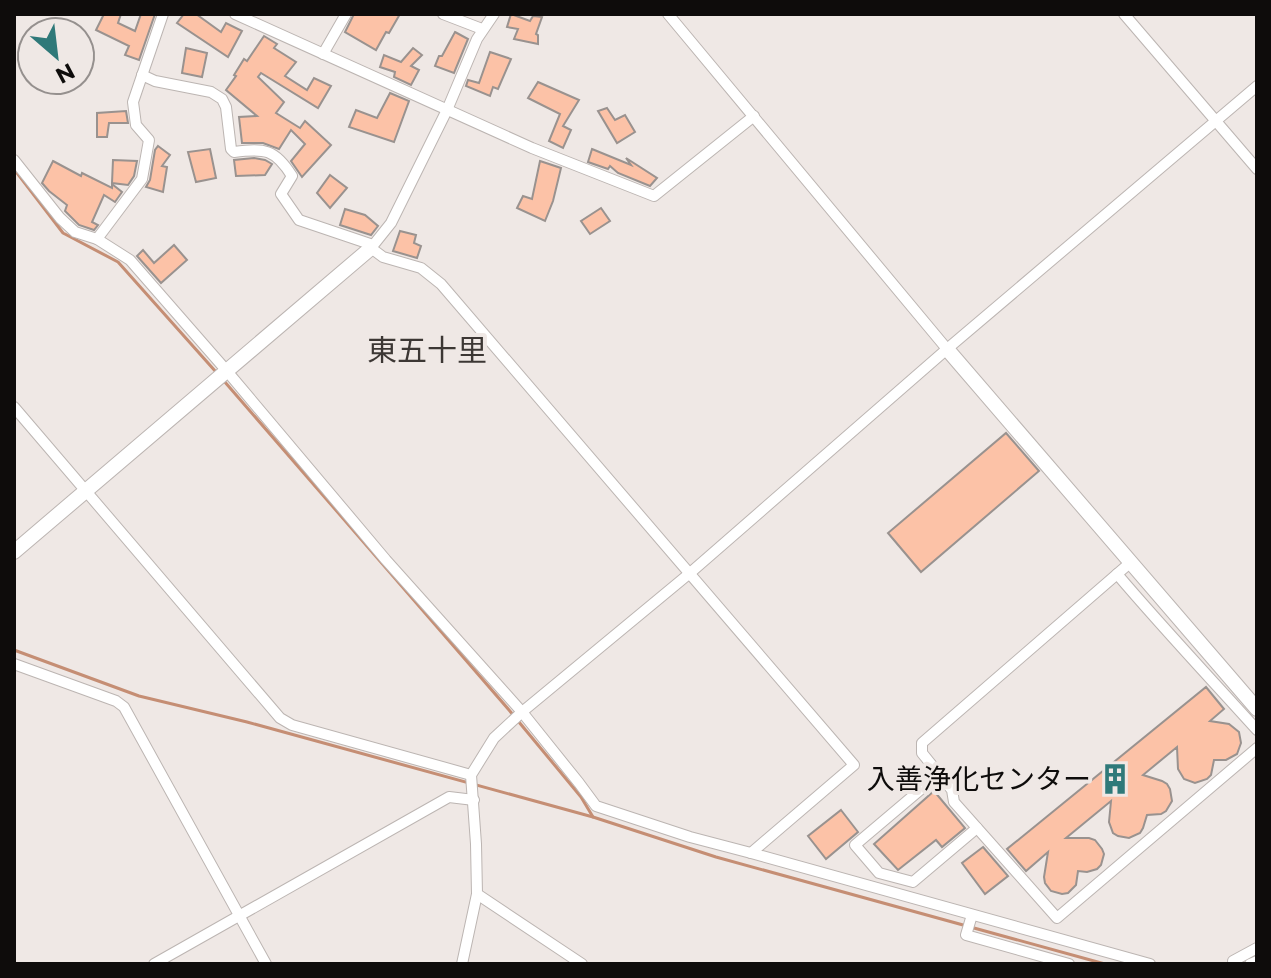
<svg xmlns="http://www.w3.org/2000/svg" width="1271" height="978" viewBox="0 0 1271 978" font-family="Montserrat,'Noto Sans JP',sans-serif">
<rect width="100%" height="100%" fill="#efe8e5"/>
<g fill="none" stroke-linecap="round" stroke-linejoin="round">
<g stroke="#c58e74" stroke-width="3">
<polyline points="14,169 63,233 118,262 216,372"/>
<polyline points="224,381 509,710 581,797 593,817"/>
<polyline points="14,650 139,696 247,722 593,817 716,857 1105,964"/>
</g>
</g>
<g fill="#fcc2a7" stroke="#99928f" stroke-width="2">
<polygon points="104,14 121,14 118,23 135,31 141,14 155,14 139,60 125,55 129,46 96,30"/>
<polygon points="184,14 196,14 221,32 226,23 242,31 228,57 177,23"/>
<polygon points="354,14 400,14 389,33 386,32 376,50 345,32"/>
<polygon points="511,14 530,21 533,16 542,17 536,34 538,35 538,44 514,39 518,29 507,27"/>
<polygon points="455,32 468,39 454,73 435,66 439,56 442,56"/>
<polygon points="264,36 277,44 274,48 296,62 285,76 307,90 314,78 331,86 318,108 261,73 258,77 284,102 276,113 300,128 305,121 331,145 302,177 291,161 305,144 291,130 279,149 263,143 242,143 239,117 257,116 226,90 236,76 234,75 244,59 247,61"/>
<polygon points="186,48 207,53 202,77 182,73"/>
<polygon points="413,48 422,55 411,66 419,70 411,85 394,77 395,72 380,67 384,55 401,62"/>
<polygon points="490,52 511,59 498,89 493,87 490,96 466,86 468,80 479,83"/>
<polygon points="538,82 579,100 563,126 571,130 563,148 549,141 560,114 528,98"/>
<polygon points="390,93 409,101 394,142 349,127 356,110 377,118"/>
<polygon points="607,108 615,120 625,115 635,132 617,143 598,111"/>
<polygon points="126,111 128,123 109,123 107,137 97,137 97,113"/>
<polygon points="158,146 170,155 162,166 167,167 163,192 146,187 150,180 155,150"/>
<polygon points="210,149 216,178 196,182 188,152"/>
<polygon points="592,149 631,165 626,158 657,178 650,186 618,173 610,166 608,169 588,162"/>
<polygon points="254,158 265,160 272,164 265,175 236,176 234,160"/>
<polygon points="113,160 137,161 134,176 128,185 112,183"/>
<polygon points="53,161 81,176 82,173 112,188 112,184 122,192 115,202 104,195 92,222 98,225 94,230 79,225 65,211 67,205 49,191 42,183"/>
<polygon points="540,161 561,168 553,201 545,221 517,208 523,196 532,199"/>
<polygon points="330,175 347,188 330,208 317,193"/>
<polygon points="601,208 610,221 590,234 581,221"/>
<polygon points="345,209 365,215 378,226 371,235 340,225"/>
<polygon points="400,231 416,235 414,243 421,246 417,258 393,251"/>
<polygon points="174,245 187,260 161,283 137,256 143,250 154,263"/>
<polygon points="1006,433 1039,471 921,572 888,533"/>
<polygon points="1206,687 1224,709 1210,721 1229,724 1239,732 1241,743 1237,754 1226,760 1214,760 1211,775 1207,779 1195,783 1184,779 1178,769 1177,747 1143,775 1162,781 1167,784 1170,789 1172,801 1166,811 1161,814 1147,815 1143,828 1140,833 1129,838 1118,836 1113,833 1109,822 1111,801 1066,838 1089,838 1095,840 1102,849 1104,854 1101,865 1097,869 1087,872 1078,871 1076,885 1068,893 1062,894 1051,891 1045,883 1044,877 1048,852 1026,871 1007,849"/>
<polygon points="934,791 965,828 942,847 936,840 898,870 874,844"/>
<polygon points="841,810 858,832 826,859 808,836"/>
<polygon points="983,847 1008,876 985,894 962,863"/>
</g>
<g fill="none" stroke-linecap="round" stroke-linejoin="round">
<defs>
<g id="street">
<polyline points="235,14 532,148 654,196 754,116"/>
<polyline points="443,14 482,29"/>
<polyline points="494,14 477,39 447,110 391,223 371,248 383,257 421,268 441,284 854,765 751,853"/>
<polyline points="668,14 947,349"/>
<polyline points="1124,14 1257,169"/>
<polyline points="323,54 346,14"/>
<path d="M142,75L155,81L211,92L222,99L226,107L231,149L234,152C265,148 275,149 292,176L281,194L299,220L373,245"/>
<polyline points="14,160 60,218 75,232 97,239 130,260 226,370 386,560 522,712 579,783 596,806 690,837 751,853 1150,964"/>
<polyline points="97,239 142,179 149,140 136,125 133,102 163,14"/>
<polyline points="14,407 280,718 292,725 471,775"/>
<polyline points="1131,562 922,743 922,753 952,790 954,802 1057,918 1257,748"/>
<path d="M1117,574C1162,627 1210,678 1257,730"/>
<polyline points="14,664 116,701 124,707 266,964"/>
<polyline points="939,774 855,845 879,873 913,882 977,828"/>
<polyline points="477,894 582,964"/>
<polyline points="972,915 966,935 1069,964"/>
<polyline points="154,964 449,797 474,800"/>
<polyline points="462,964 477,894 476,844 471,775 494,738 522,712 690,573 947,349 1257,86"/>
<polyline points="1235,964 1233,961 1257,948"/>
<polyline points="1250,964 1257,961"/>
</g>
<g id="secondary">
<polyline points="947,349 1257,709"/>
<polyline points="14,552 371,248"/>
</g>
</defs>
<use href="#street" stroke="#bcb5b2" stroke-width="12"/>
<use href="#secondary" stroke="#bcb5b2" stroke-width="16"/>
<use href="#street" stroke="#fff" stroke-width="10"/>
<use href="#secondary" stroke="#fff" stroke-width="14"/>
</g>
<defs>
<symbol id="building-bare" viewBox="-9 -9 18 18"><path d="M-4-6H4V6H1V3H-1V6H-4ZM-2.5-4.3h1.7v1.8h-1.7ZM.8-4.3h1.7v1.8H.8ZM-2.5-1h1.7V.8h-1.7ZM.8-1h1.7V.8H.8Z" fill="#2f7979" stroke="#efe8e5" stroke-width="2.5" paint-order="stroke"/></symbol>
</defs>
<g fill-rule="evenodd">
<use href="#building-bare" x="1093" y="757" width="44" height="44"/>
</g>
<g text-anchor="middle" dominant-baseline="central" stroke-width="8" stroke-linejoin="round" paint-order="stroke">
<g font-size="28" fill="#0e0c0b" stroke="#efe8e5" text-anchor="end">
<text x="1091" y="779">入善浄化センター</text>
</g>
<g font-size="30" fill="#3c3734" stroke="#efe8e5">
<text x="427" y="350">東五十里</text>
</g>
</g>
<rect width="1271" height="978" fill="none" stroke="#0e0c0b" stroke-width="32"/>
<g transform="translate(56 56) rotate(152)"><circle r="38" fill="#efe8e5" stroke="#95908e" stroke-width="2"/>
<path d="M0-6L14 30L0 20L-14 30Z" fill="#2f7979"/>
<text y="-12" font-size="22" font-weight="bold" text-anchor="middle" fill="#0e0c0b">N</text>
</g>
</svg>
